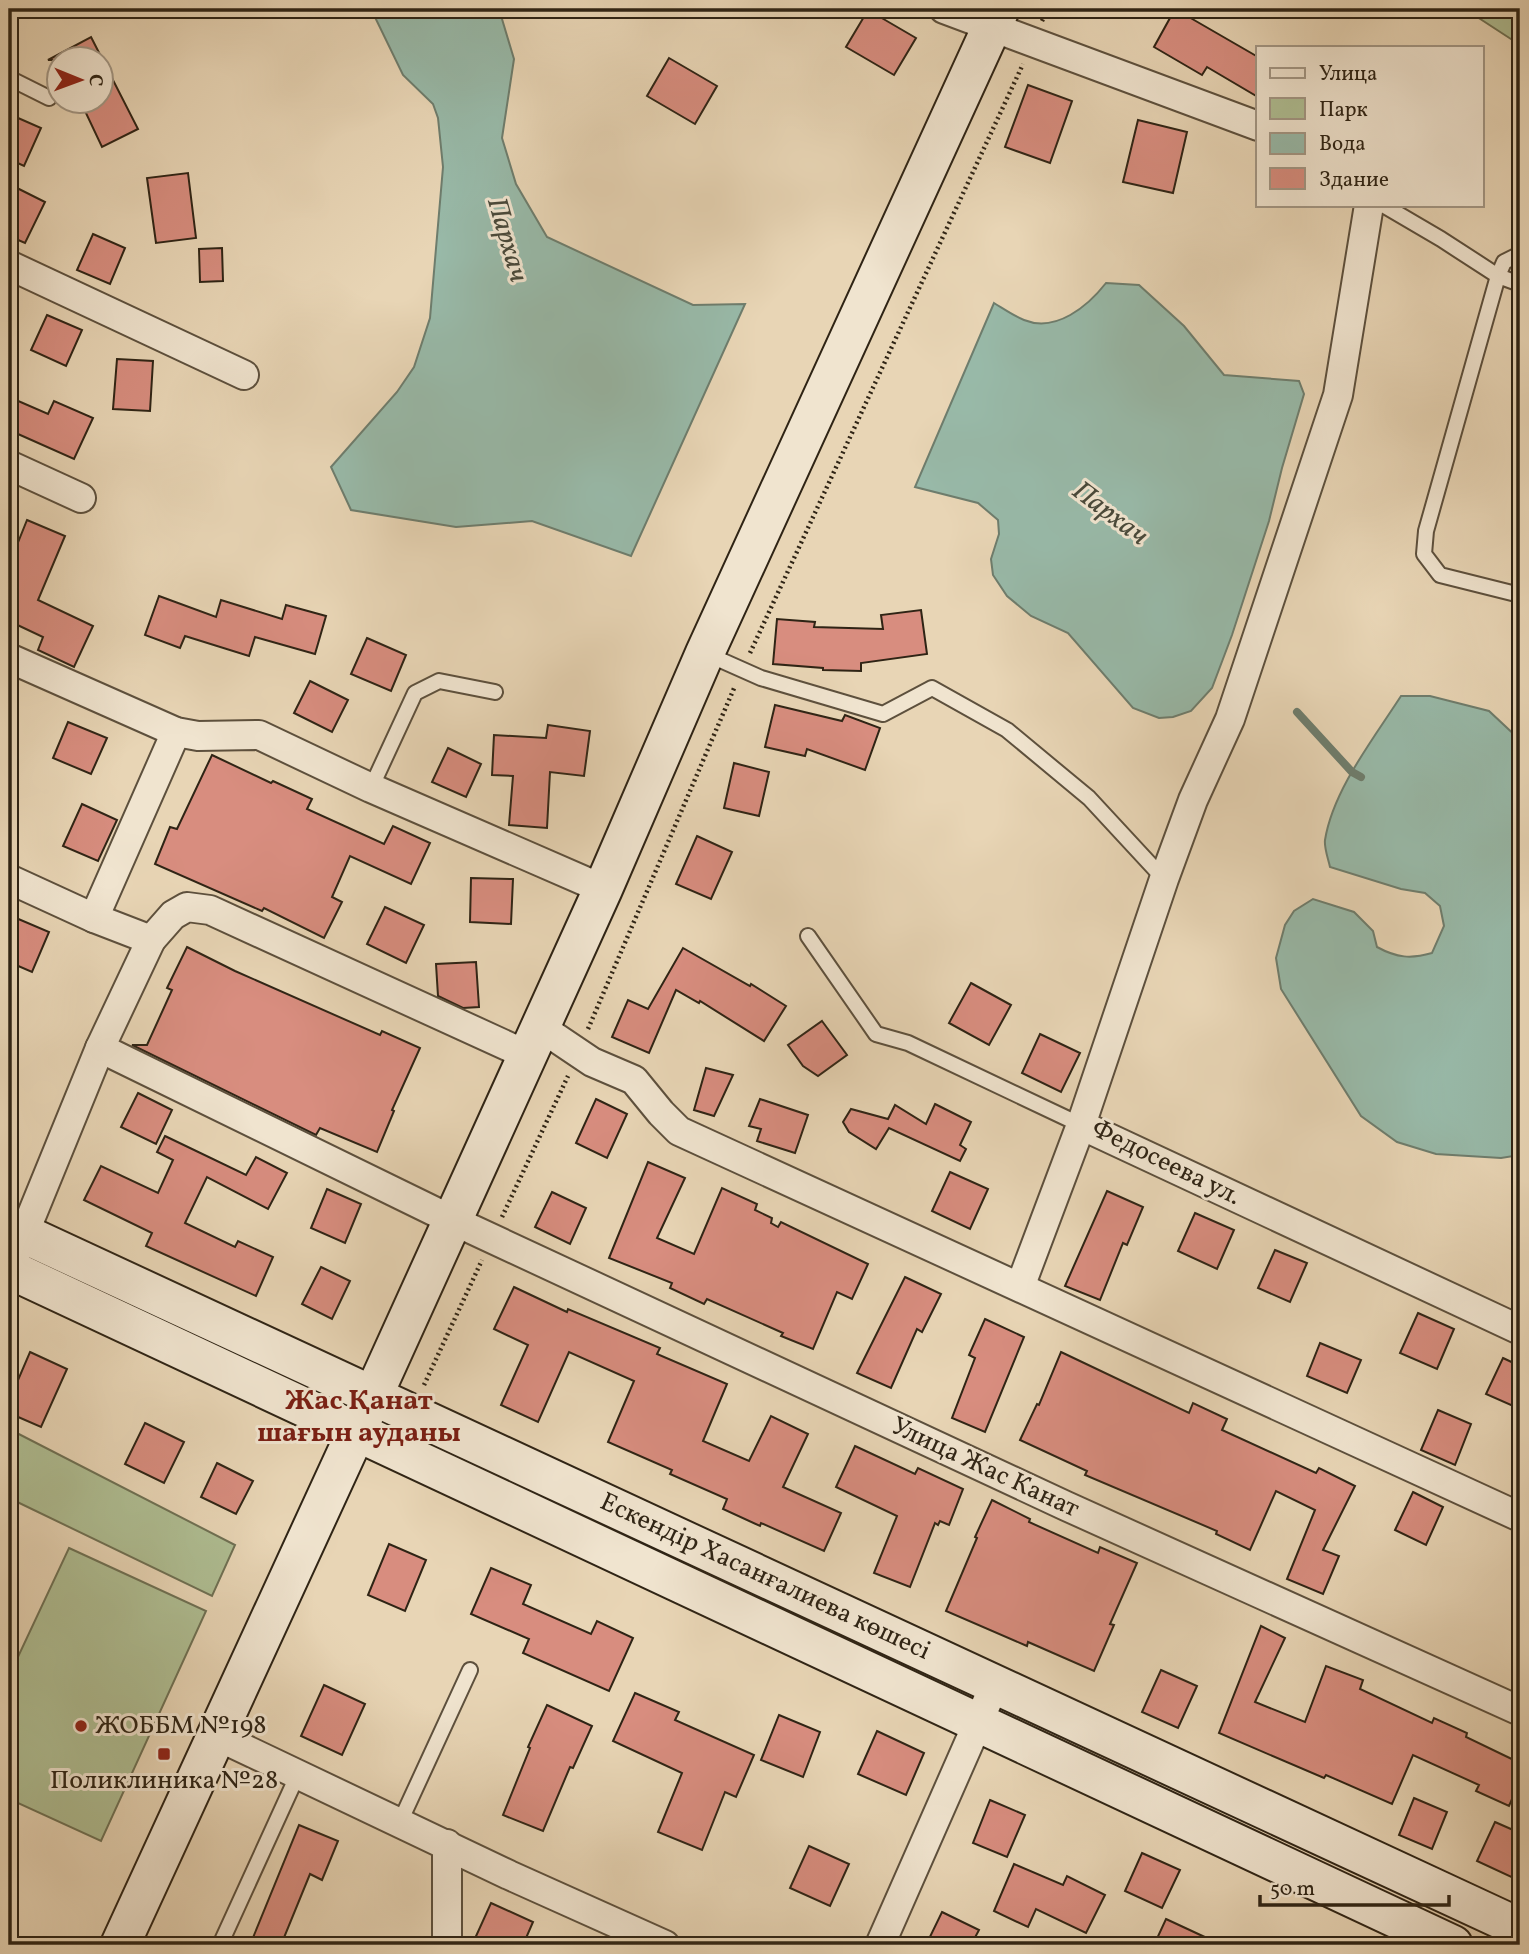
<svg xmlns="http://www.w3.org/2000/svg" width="1529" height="1954" viewBox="0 0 1529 1954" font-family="Vollkorn,serif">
<rect width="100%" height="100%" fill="#e8d5b5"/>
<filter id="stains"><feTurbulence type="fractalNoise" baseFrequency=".00286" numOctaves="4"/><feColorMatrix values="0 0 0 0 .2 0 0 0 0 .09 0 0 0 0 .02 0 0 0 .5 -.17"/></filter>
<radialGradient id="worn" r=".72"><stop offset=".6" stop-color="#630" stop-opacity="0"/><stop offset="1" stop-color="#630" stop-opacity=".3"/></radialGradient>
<g fill="#afbe93" stroke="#6f7154" stroke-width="2">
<polygon points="1465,9 1520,9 1520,69 1514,41"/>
<polygon points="9,1429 235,1545 212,1596 9,1498"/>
<polygon points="69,1548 206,1611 101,1841 16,1802 9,1816 9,1676"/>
</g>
<g fill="#98b9a8" stroke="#6e7d6d" stroke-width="2">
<polygon points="371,9 499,9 514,59 502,138 516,184 547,237 693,305 745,304 631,556 532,521 456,527 351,510 331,467 397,392 414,367 430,318 443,167 438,118 433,104 403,75"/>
<path d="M1106,283L1139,285L1184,326L1224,375L1299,381L1304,394L1282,468L1269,521L1232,635L1212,688L1191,711L1173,717L1159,718L1133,708L1068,633L1031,616L1007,596L993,575L991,559L999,534L998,520L978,503L915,487L994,303C1004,309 1014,316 1024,320C1056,333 1088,306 1106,283Z"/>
<path d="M1401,696H1430L1489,711L1520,740V1155L1501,1158L1436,1154L1397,1142L1361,1116L1281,989L1276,958L1285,925L1294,911L1313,899L1354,912L1373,931L1377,947C1397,958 1411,959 1432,953L1444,926L1440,906L1425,893L1401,889L1330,867C1328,858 1324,848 1325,840C1333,790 1374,738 1401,696Z"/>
</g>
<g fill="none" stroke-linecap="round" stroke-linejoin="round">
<polyline stroke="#6e7d6d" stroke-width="8" points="1297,712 1352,772 1361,777"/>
</g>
<g fill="#d88d7f" stroke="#2f2415" stroke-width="2">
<polygon points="1175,9 1258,57 1258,97 1207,67 1202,75 1154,47"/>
<polygon points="868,10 916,38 894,75 846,47"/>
<polygon points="91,37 138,129 102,147 85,111 102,103 102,60 48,60"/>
<polygon points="669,58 717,86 695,124 647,96"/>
<polygon points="1028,85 1072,101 1050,163 1005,147"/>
<polygon points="9,114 41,128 24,166 9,159"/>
<polygon points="1138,120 1187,132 1173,193 1123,182"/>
<polygon points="188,173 196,238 156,243 147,178"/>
<polygon points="9,184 45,202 25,243 9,236"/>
<polygon points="93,234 125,248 110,284 77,270"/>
<polygon points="222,248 223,281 200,282 199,249"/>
<polygon points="47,315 82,330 66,366 31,350"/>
<polygon points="117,359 153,361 150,411 113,409"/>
<polygon points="9,397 48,414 54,401 93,418 74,459 9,430"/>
<polygon points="27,520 65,536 38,600 93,626 74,667 38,650 43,637 9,621 9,565"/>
<polygon points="159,596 216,617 221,600 282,619 286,605 326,616 315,654 255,637 249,656 185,636 180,648 145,635"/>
<polygon points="921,610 927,654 861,663 861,671 823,670 823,668 773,664 777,619 815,622 814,627 883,629 881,615"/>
<polygon points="367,638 406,655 391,691 351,674"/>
<polygon points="310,681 348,700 332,732 294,713"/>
<polygon points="775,705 842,721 845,715 880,728 865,770 807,749 805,756 765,747"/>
<polygon points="68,722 107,738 91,774 53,758"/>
<polygon points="548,725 590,731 584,776 550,772 547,828 509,825 513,776 492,775 494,735 546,738"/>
<polygon points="448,748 481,764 466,797 432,782"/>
<polygon points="212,755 271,783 273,781 312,799 307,809 384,844 393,826 430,843 411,884 350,856 332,897 342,902 324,938 264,908 262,911 155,864 170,827 177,829"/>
<polygon points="734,763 769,772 759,816 724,808"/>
<polygon points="82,804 117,820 98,861 63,846"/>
<polygon points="697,836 732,852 711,899 676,884"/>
<polygon points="471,878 513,879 511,924 470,922"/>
<polygon points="385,907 424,925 406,963 367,944"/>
<polygon points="9,915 49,932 32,972 9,962"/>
<polygon points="187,947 235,971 380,1035 382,1031 420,1048 392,1110 394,1111 377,1152 320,1128 316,1135 132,1045 147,1045 172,990 167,988"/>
<polygon points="683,948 750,986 751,984 786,1006 764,1041 700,1001 699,1003 676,990 649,1053 612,1037 628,1000 648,1009"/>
<polygon points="476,962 479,1007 463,1008 438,996 436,964"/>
<polygon points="971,983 1011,1005 989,1045 949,1023"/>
<polygon points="822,1021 847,1055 818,1076 803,1066 788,1045"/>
<polygon points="1040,1034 1080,1053 1061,1092 1022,1073"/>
<polygon points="706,1068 733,1075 714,1116 694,1110"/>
<polygon points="138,1093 172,1110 156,1144 121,1127"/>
<polygon points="596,1099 627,1114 607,1158 576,1143"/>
<polygon points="760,1099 808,1115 795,1153 757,1141 761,1129 749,1126"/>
<polygon points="935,1104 971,1122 960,1145 966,1149 960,1161 889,1128 876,1149 849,1132 843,1122 851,1109 888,1119 895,1105 926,1124"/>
<polygon points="165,1136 246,1175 256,1157 287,1173 268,1209 207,1177 185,1223 235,1247 238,1241 273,1257 256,1296 146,1246 152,1233 84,1200 101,1166 158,1193 173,1160 157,1152"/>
<polygon points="648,1162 685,1178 657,1238 694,1254 722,1188 757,1204 755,1210 772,1218 771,1223 778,1227 781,1222 868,1264 852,1299 837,1292 813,1349 781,1336 783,1333 707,1299 704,1304 670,1288 672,1283 609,1258"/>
<polygon points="950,1172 988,1189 970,1229 932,1211"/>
<polygon points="327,1189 361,1204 345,1243 311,1228"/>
<polygon points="1107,1191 1143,1207 1127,1245 1123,1243 1100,1300 1065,1286"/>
<polygon points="552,1192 586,1208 570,1244 535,1227"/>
<polygon points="1195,1213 1234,1230 1217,1269 1178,1251"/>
<polygon points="1275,1250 1307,1263 1290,1302 1258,1288"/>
<polygon points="321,1267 350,1281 332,1319 302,1304"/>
<polygon points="905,1277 941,1294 922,1332 917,1329 891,1388 857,1373"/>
<polygon points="514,1287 567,1312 568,1309 660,1348 657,1354 727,1384 703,1441 749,1461 771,1416 808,1434 783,1487 841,1513 824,1551 761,1523 760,1526 723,1509 727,1499 670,1474 672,1470 608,1442 634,1381 569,1352 538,1422 501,1405 528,1345 494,1329"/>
<polygon points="1418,1313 1454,1329 1437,1369 1400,1353"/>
<polygon points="985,1319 1024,1337 985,1432 952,1418 975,1358 969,1355"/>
<polygon points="1320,1343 1361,1360 1347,1393 1307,1376"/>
<polygon points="30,1352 67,1369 41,1427 9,1413 9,1401"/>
<polygon points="1061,1352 1189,1413 1193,1403 1227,1419 1222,1430 1316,1473 1319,1468 1355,1486 1323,1550 1339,1556 1323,1594 1287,1579 1315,1510 1276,1491 1250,1550 1216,1534 1217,1531 1085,1475 1087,1471 1020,1440 1037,1404 1039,1405"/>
<polygon points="1503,1358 1520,1366 1520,1409 1486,1394"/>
<polygon points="1438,1410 1471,1424 1455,1465 1421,1450"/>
<polygon points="145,1423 184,1442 164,1483 125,1464"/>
<polygon points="855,1446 915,1474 918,1468 963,1489 949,1525 940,1521 938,1525 935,1523 910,1587 874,1573 897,1516 836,1487"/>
<polygon points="217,1463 253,1481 236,1514 201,1497"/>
<polygon points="1413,1492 1443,1507 1426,1545 1395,1530"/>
<polygon points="992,1500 1030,1519 1029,1522 1098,1553 1100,1547 1137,1563 1110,1624 1114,1625 1094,1671 1028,1642 1027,1646 946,1611 977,1538 975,1537"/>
<polygon points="389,1544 426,1560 405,1611 368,1595"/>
<polygon points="491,1568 531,1585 523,1604 591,1634 597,1621 633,1638 609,1691 523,1653 529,1639 471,1614"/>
<polygon points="1261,1626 1285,1638 1255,1702 1305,1722 1326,1666 1363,1680 1360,1689 1432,1723 1434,1718 1467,1733 1466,1737 1520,1763 1520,1781 1509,1806 1476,1791 1479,1785 1413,1755 1392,1804 1326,1775 1324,1778 1219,1733"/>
<polygon points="1161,1670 1197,1686 1178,1728 1142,1712"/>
<polygon points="324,1685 365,1704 342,1755 301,1736"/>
<polygon points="635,1693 679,1712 675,1720 754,1755 736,1797 725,1792 702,1850 658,1832 682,1773 613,1741"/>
<polygon points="547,1705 592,1726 573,1768 570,1767 543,1831 503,1815 530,1748 528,1747"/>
<polygon points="779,1715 820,1732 803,1777 761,1760"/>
<polygon points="877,1731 924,1753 906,1795 858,1774"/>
<polygon points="1414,1798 1447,1812 1432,1849 1399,1835"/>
<polygon points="990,1800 1025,1815 1007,1857 973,1843"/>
<polygon points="1495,1822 1520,1833 1520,1881 1477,1861"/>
<polygon points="299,1825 338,1841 322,1880 310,1874 281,1945 250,1945"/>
<polygon points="809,1846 849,1864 830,1906 790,1888"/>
<polygon points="1142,1853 1180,1870 1162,1908 1125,1891"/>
<polygon points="1014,1864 1063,1885 1067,1876 1105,1895 1086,1933 1036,1909 1028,1927 994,1911"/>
<polygon points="491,1903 533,1922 523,1945 472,1945"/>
<polygon points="942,1912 979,1930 971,1945 926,1945"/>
<polygon points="1166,1919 1222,1945 1154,1945"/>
</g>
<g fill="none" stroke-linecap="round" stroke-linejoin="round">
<defs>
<g id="lane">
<polyline points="9,78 49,98"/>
<polyline points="1383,205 1441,239 1498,276 1520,284"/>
<polyline points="1520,254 1504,262 1498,276 1426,531 1424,554 1440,575 1520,595"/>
<polyline points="707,654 761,678 883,714 932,688 1007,730 1089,798 1164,879"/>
<polyline points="371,788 415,693 439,681 495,692"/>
<polyline points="808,936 876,1034 908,1043 1081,1125"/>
<polyline points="400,1822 470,1670"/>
<polyline points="220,1945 298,1774"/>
</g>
<g id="street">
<polyline points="944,9 1258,126"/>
<polyline points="1369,205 1338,395 1230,719 1193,800 1164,879 1081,1125 1520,1330"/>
<polyline points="9,265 244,375"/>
<polyline points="9,465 81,498"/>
<polyline points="9,658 176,732 198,736 259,735 371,788 603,889"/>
<polyline points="9,879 94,918 151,940"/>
<polyline points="94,918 176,732"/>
<polyline points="540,1027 592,1062 634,1080 661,1113 679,1131 1520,1517"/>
<polyline points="100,1048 452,1220 1066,1506 1520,1711"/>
<polyline points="17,1251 100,1048 151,940 173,915 187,907 210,910 527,1055"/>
<polyline points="1020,1287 1081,1125"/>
<polyline points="217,1736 509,1875 665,1945"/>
<polyline points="447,1945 447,1844"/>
<polyline points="880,1945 995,1684"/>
</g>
<g id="secondary">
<polyline points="9,1227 1520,1928"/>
<polyline points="9,1269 1453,1945"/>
<polyline points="120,1945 381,1378 603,889 705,653 1000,9"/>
</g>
</defs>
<use href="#lane" stroke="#5d503d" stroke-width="18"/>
<use href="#street" stroke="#5d503d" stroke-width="32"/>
<use href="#secondary" stroke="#2f2415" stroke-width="42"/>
<g stroke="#2f2415" stroke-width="4.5" stroke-dasharray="2 3.5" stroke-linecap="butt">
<polyline points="1042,21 1048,9"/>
<polyline points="750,653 1023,64"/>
<polyline points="588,1029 735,686"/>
<polyline points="502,1217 568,1076"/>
<polyline points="424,1385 482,1260"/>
</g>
<use href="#lane" stroke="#f0e4cf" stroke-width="14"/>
<use href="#street" stroke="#f0e4cf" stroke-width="28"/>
<use href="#secondary" stroke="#f0e4cf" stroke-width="38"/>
</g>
<g fill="#8f2418" stroke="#f0e4cf" stroke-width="2.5">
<circle cx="81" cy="1726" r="7"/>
<rect x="157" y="1747" width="14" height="14" rx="3.5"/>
</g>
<g text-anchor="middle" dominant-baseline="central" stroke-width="6" stroke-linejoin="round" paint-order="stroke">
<g font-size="26" fill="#2f2415" stroke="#f0e4cf">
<text transform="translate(1166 1163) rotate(26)">Федосеева ул.</text>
<text transform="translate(985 1468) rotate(25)">Улица Жас Канат</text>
<text transform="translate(765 1577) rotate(25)">Ескендір Хасанғалиева көшесі</text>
</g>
<g font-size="26" fill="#2f2415" stroke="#f0e4cf" text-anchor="start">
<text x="95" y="1726">ЖОББМ №198</text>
<text x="164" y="1781" text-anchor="middle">Поликлиника №28</text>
</g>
<g font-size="28" font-style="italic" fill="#49493a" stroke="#f0e4cf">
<text transform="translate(507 240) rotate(74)">Пархач</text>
<text transform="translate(1110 514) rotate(37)">Пархач</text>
</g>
<g font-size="28" font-weight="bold" fill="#7a1f14" stroke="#f0e4cf">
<text x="359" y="1401">Жас Қанат<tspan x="359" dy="32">шағын ауданы</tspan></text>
</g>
</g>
<rect width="1529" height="1954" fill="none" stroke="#e8d5b5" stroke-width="35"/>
<rect x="10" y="10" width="1508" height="1933" fill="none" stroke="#2f2415" stroke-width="3.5"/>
<rect x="18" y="18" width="1494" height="1919" fill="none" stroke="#2f2415" stroke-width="2"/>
<rect x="1256" y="46" width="228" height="161" fill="#f0e4cf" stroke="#a39785" stroke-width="2"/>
<rect x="1270" y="68" width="35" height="10" fill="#f0e4cf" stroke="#a39785" stroke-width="2"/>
<text x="1319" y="80" font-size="21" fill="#2f2415">Улица</text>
<rect x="1270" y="98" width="35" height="21" fill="#afbe93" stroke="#a39785" stroke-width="2"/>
<text x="1319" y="116" font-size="21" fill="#2f2415">Парк</text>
<rect x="1270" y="133" width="35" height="21" fill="#98b9a8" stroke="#a39785" stroke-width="2"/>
<text x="1319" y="150" font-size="21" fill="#2f2415">Вода</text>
<rect x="1270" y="168" width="35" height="21" fill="#d88d7f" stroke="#a39785" stroke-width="2"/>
<text x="1319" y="186" font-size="21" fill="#2f2415">Здание</text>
<g transform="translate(80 80) rotate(91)"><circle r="33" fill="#f0e4cf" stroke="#a39785" stroke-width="2"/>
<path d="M0-5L12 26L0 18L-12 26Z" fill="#8f2418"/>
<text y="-10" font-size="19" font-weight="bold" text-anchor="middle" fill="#2f2415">С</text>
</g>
<path d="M1260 1895v10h189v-10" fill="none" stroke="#2f2415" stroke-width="3.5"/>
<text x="1270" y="1895" font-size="21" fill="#2f2415" stroke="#f0e4cf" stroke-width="5" paint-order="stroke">50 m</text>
<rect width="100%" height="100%" filter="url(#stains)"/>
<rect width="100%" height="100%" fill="url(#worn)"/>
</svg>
